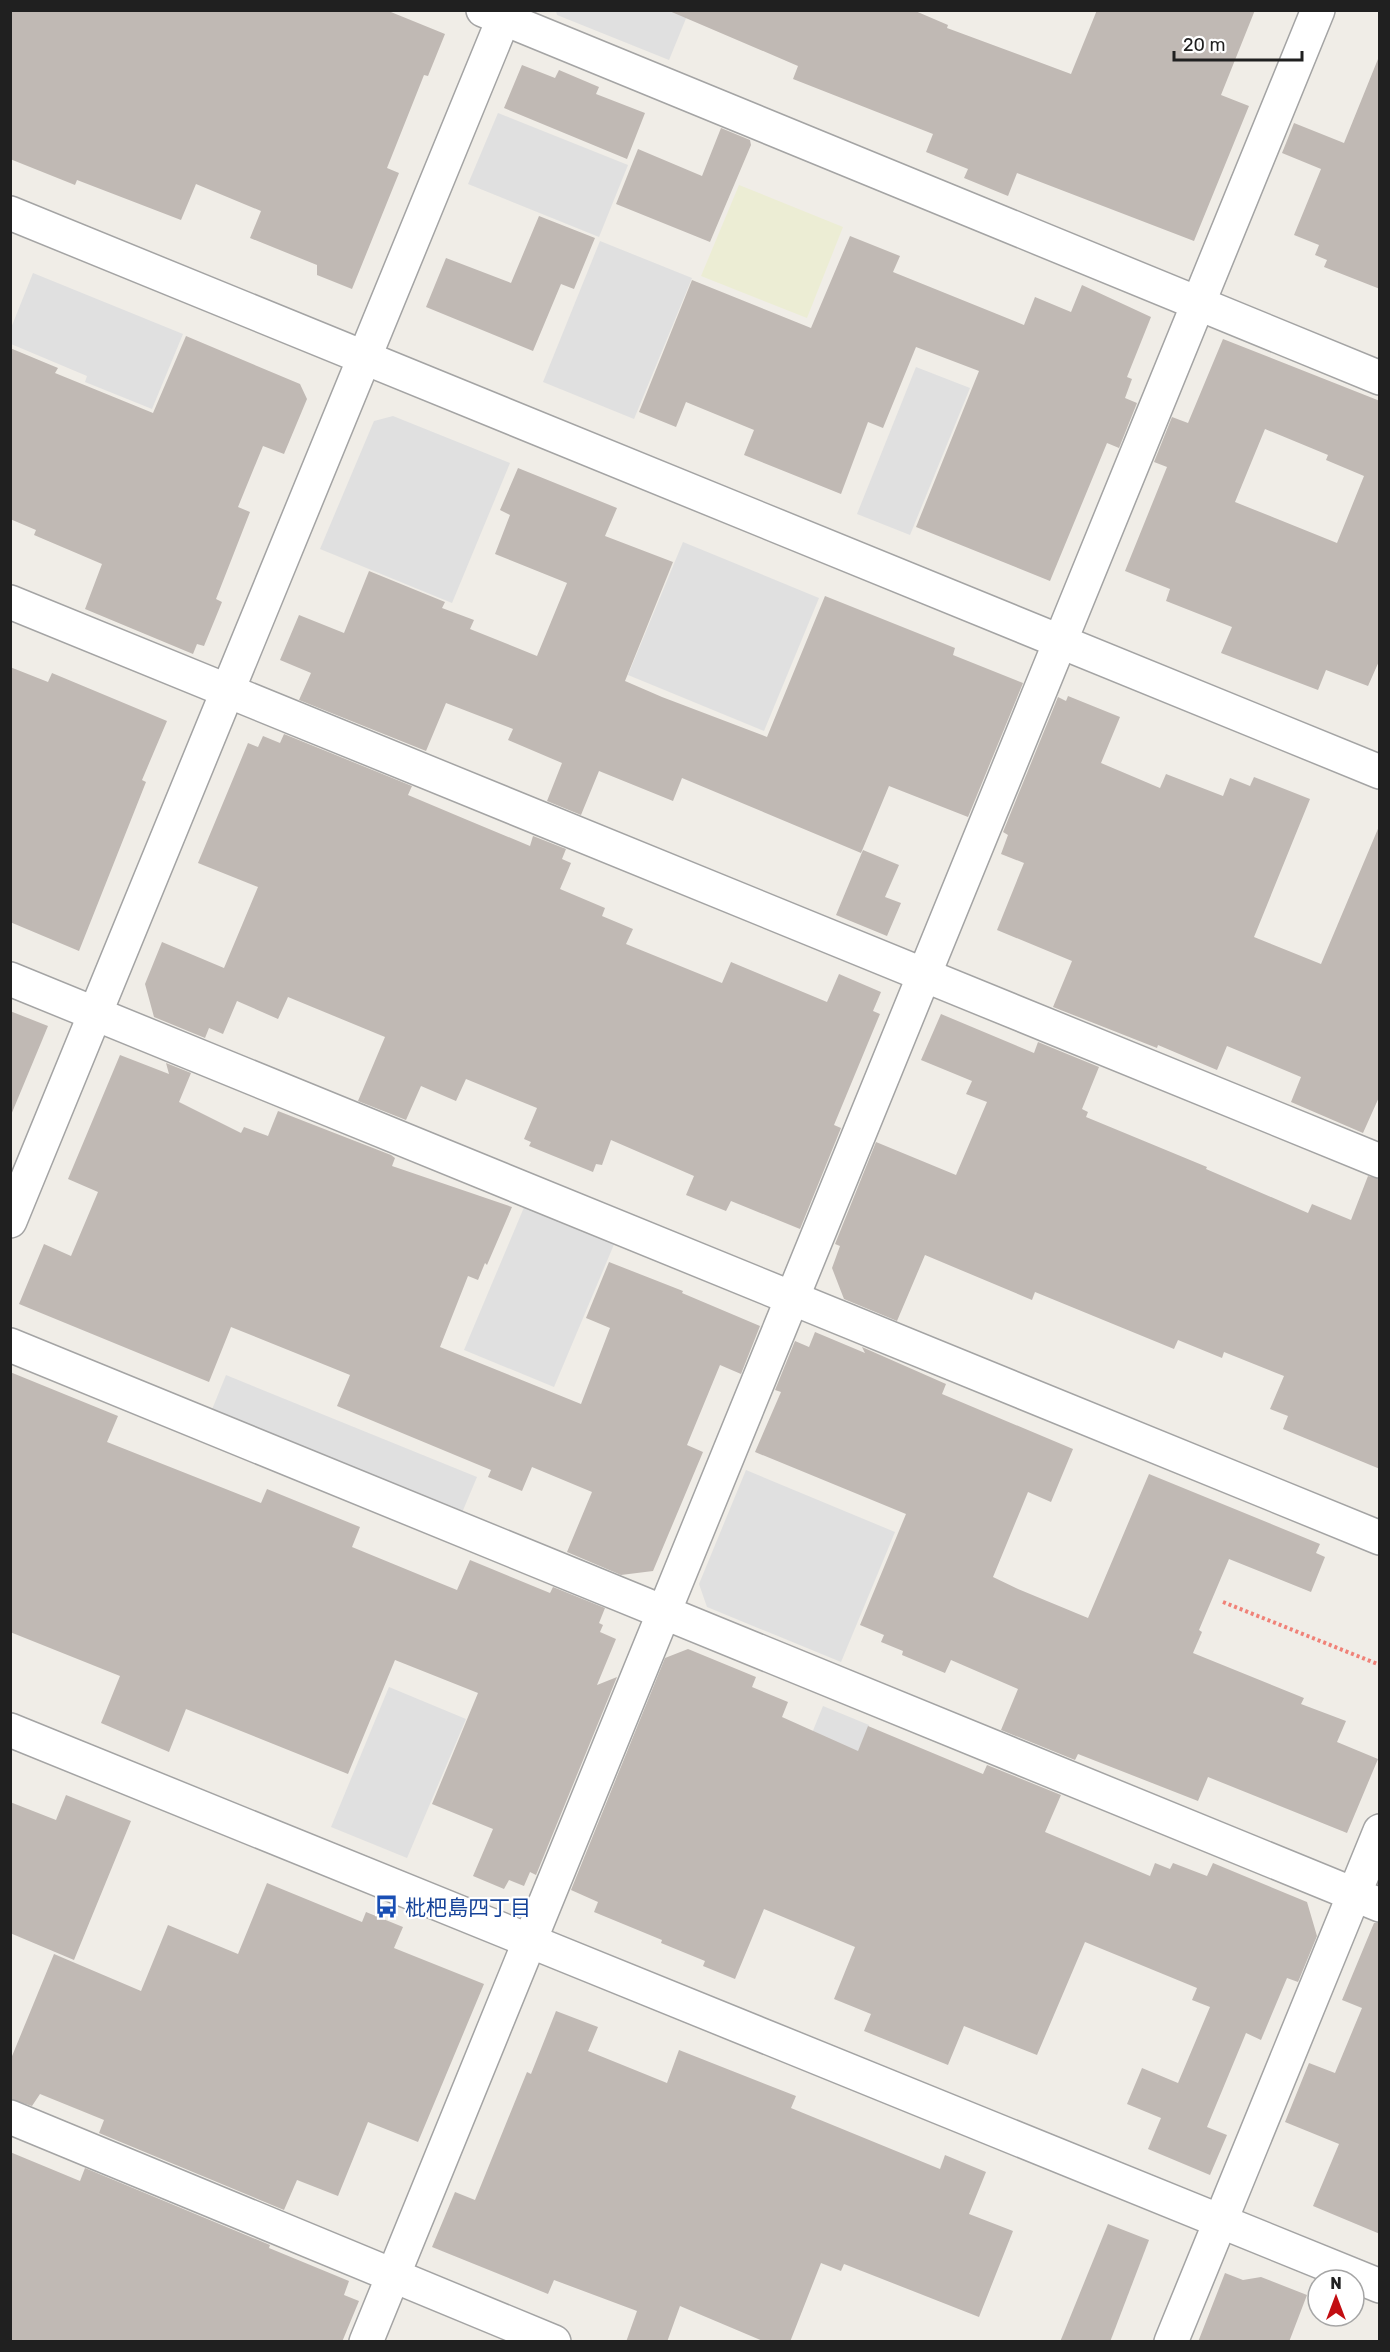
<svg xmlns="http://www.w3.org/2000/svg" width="1390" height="2352" viewBox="0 0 1390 2352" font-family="Rubik,'Noto Sans JP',sans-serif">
<rect width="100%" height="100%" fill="#f0ede7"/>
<polygon fill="#ecedd4" points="739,185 843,227 807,318 701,276"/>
<g fill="#e0e0e0">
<polygon points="556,11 689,11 669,60 557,15"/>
<polygon points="498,113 628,165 599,237 468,184"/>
<polygon points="600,241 692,278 634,419 543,382"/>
<polygon points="33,273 183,334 152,409 85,382 87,376 11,344 11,328"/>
<polygon points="916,367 970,388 910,535 857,514"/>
<polygon points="393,416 510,463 452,603 320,549 374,421"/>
<polygon points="683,542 819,598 764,731 628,675"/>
<polygon points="525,1205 615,1242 554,1387 464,1350"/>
<polygon points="226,1375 477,1477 461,1515 211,1412"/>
<polygon points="746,1470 895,1532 841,1662 707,1607 699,1584"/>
<polygon points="389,1687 466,1719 407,1858 331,1827"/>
<polygon points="823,1706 869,1725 814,1857 769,1839"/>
</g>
<g fill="#c0b9b4" fill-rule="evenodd">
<polygon points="10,10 386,10 445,34 428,76 424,75 387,168 399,173 352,289 317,275 317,265 250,238 261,211 196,184 181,220 77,180 75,185 10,159"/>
<polygon points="667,10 913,10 948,25 947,28 1071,74 1097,10 1255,10 1221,95 1249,106 1194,241 1017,173 1008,196 964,178 968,169 926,152 933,134 793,79 798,66"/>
<polygon points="1378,59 1380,59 1380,289 1324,267 1327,260 1315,255 1319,245 1294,235 1321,169 1282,153 1294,123 1344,143"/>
<polygon points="522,65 555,78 559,70 599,87 596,94 645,113 627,159 504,108"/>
<polygon points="721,128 750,140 751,145 710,242 616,204 638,149 702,176"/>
<polygon points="539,216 595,238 574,289 561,284 533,351 426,307 446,258 511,283"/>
<polygon points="850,236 900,256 893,272 1024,325 1035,297 1071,312 1082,285 1151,317 1127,377 1132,379 1125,398 1137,403 1119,448 1107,443 1050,581 916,527 979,371 916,347 883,428 868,422 841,494 744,455 754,430 686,402 676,427 639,412 692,280 811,328"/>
<polygon points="186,336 300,384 307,399 284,454 263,446 238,507 250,512 216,599 222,602 204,646 197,644 193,654 85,609 102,564 34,535 36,530 10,519 10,348 58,368 55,373 153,413"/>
<path d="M1223,339L1380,401V659L1368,686L1326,670L1318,690L1221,653L1232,627L1166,601L1170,589L1125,571L1167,467L1154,462L1172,417L1188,423ZM1265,429L1328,455L1326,460L1364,476L1337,543L1235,502Z"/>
<polygon points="518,468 617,508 605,536 673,562 625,681 662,697 767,737 825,596 955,648 953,655 1023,683 968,817 889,786 861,853 682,778 673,801 599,771 581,815 547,801 562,763 508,740 513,729 446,703 426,751 299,700 311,673 280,660 299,615 344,633 369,571 445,602 442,608 474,620 470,629 537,656 567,583 495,554 510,515 500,510"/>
<polygon points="10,667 48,682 52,673 167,721 142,780 146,782 79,951 10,922"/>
<polygon points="1068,696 1120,717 1101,763 1160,788 1166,774 1223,796 1230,778 1250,786 1254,777 1310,799 1254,937 1321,964 1380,824 1380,1095 1363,1133 1291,1102 1301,1077 1227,1046 1217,1070 1158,1045 1157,1048 1053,1007 1072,961 997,930 1024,863 1001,854 1008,835 1003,832 1058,697 1066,701"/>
<polygon points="284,734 412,786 408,795 465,819 530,846 533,836 566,849 562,859 571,863 560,889 605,908 602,916 633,929 626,944 722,983 731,962 827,1002 839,974 881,992 873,1011 880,1014 834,1125 841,1128 800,1229 731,1201 726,1211 686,1195 694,1176 611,1140 602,1165 596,1164 593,1172 529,1146 531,1142 524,1139 537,1108 466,1079 456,1101 421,1086 406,1120 358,1101 385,1037 288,997 278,1019 237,1001 223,1034 209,1028 205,1038 154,1017 145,984 162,942 224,968 258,887 198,863 248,743 258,747 263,736 280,743"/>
<polygon points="863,850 899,865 885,897 901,903 887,936 836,915"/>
<polygon points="10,1011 48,1026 11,1115 10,1114"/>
<polygon points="941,1014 1034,1053 1038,1042 1099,1067 1082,1109 1088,1112 1086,1117 1207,1167 1206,1169 1308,1213 1312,1204 1351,1220 1368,1176 1380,1179 1380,1469 1283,1429 1288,1416 1270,1409 1284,1376 1224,1352 1222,1358 1178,1340 1174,1349 1035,1292 1032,1300 925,1255 897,1321 844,1299 832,1268 840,1246 835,1244 876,1142 956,1175 987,1102 966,1094 972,1081 921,1060"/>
<polygon points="120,1055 169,1074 166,1063 191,1073 179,1102 241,1133 244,1127 268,1136 278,1111 391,1155 395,1158 392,1166 512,1207 487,1265 485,1263 478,1280 468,1276 440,1347 581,1404 610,1328 586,1318 609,1262 683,1291 682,1293 760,1326 741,1374 720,1365 687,1445 703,1452 653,1571 621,1575 567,1552 592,1492 532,1467 522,1491 488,1477 491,1470 337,1406 350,1375 231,1327 209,1382 19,1304 44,1244 71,1256 98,1192 68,1179"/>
<polygon points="815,1332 865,1353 862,1347 946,1384 942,1394 1073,1449 1051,1502 1028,1492 993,1577 1018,1589 1088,1618 1149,1474 1320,1544 1316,1553 1325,1557 1311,1592 1229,1559 1199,1630 1202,1632 1193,1653 1304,1698 1301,1704 1346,1721 1337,1742 1378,1759 1347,1833 1208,1777 1198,1801 1078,1754 1075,1760 1001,1730 1018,1689 951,1660 945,1673 902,1655 903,1651 881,1642 884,1635 860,1625 906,1514 755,1452 781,1392 775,1390 795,1341 809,1347"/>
<polygon points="10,1372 118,1416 107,1442 261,1503 267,1489 360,1527 352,1547 425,1577 457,1590 470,1560 550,1593 553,1587 605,1608 599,1623 603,1625 600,1632 616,1639 597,1685 617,1677 536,1875 530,1872 524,1886 509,1880 504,1889 473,1876 493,1829 432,1804 478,1693 395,1660 348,1774 186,1709 169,1752 101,1723 120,1676 10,1632"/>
<polygon points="688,1649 756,1677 752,1687 788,1702 782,1717 858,1751 868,1726 983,1774 987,1765 1061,1795 1045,1832 1150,1876 1155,1863 1170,1869 1173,1863 1207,1876 1213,1863 1307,1902 1317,1936 1298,1982 1287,1978 1261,2040 1246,2033 1207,2127 1227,2135 1210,2175 1148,2149 1161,2118 1127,2104 1142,2068 1178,2083 1210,2007 1192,2000 1197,1988 1085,1942 1037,2055 964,2026 948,2065 864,2031 871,2014 834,1999 855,1947 764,1909 735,1979 703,1966 705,1961 661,1943 662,1940 594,1912 598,1902 571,1890 665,1658"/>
<polygon points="66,1795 131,1821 74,1960 10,1933 10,1802 56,1820"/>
<polygon points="267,1883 362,1922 366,1912 403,1927 394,1948 484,1984 418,2142 368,2122 338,2196 297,2180 284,2210 99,2133 104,2120 40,2094 32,2106 10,2099 10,2061 54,1954 141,1991 168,1925 238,1954"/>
<polygon points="1374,1923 1380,1923 1380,2234 1313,2206 1339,2144 1285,2122 1309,2063 1335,2073 1362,2008 1342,2000"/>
<polygon points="556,2011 598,2027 588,2051 667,2083 679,2050 796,2096 791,2108 940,2169 945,2155 986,2172 969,2214 1013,2231 979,2317 844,2264 841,2271 821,2263 790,2342 765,2342 680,2306 667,2342 626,2342 637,2311 554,2280 548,2294 432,2247 455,2192 475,2200 527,2072 531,2074"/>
<polygon points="10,2152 80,2181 85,2168 270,2245 269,2248 349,2281 344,2295 359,2301 342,2342 10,2342"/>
<polygon points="1108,2224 1149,2240 1110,2342 1060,2342"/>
<polygon points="1225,2273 1243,2280 1261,2277 1307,2295 1289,2342 1198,2342"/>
</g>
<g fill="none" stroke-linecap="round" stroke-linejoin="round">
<defs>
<g id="minor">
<polyline points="483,10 1380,378"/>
<polyline points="10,213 1380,772"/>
<polyline points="10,602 1380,1161"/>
<polyline points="10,979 1380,1538"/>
<polyline points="10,1221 507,10"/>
<polyline points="10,1345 1380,1905"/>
<polyline points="10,1730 1380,2286"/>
<polyline points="10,2117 554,2342"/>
<polyline points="366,2342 1318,10"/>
<polyline points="1171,2342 1380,1831"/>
</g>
</defs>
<use href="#minor" stroke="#a4a4a4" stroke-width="36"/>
<polyline stroke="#f08278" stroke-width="4" stroke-dasharray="3 3" stroke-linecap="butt" points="1223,1602 1380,1665"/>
<use href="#minor" stroke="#fff" stroke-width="33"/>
</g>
<defs>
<symbol id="bus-bare" viewBox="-9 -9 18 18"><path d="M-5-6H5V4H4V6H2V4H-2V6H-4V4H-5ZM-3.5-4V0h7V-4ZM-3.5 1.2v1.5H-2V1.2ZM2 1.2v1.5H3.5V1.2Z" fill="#1a4fb4" stroke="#fff" stroke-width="2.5" paint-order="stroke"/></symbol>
</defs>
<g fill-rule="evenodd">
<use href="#bus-bare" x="370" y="1890" width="33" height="33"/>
</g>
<g text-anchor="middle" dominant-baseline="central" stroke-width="4.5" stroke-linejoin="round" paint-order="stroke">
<g font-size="21" fill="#164399" stroke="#fff" text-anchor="start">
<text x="405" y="1907">枇杷島四丁目</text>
</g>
</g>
<rect width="1390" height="2352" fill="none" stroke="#202020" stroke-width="24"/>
<g transform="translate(1336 2298)"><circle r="28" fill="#ffffff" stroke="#a6a6a6" stroke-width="1.5"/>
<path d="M0-4.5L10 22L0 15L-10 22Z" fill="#c20e12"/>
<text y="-9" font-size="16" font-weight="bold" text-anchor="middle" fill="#202020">N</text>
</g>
<path d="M1174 51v9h128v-9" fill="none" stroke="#202020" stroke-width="3"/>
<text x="1183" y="51" font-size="18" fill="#202020" stroke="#ffffff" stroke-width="4.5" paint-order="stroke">20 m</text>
</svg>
